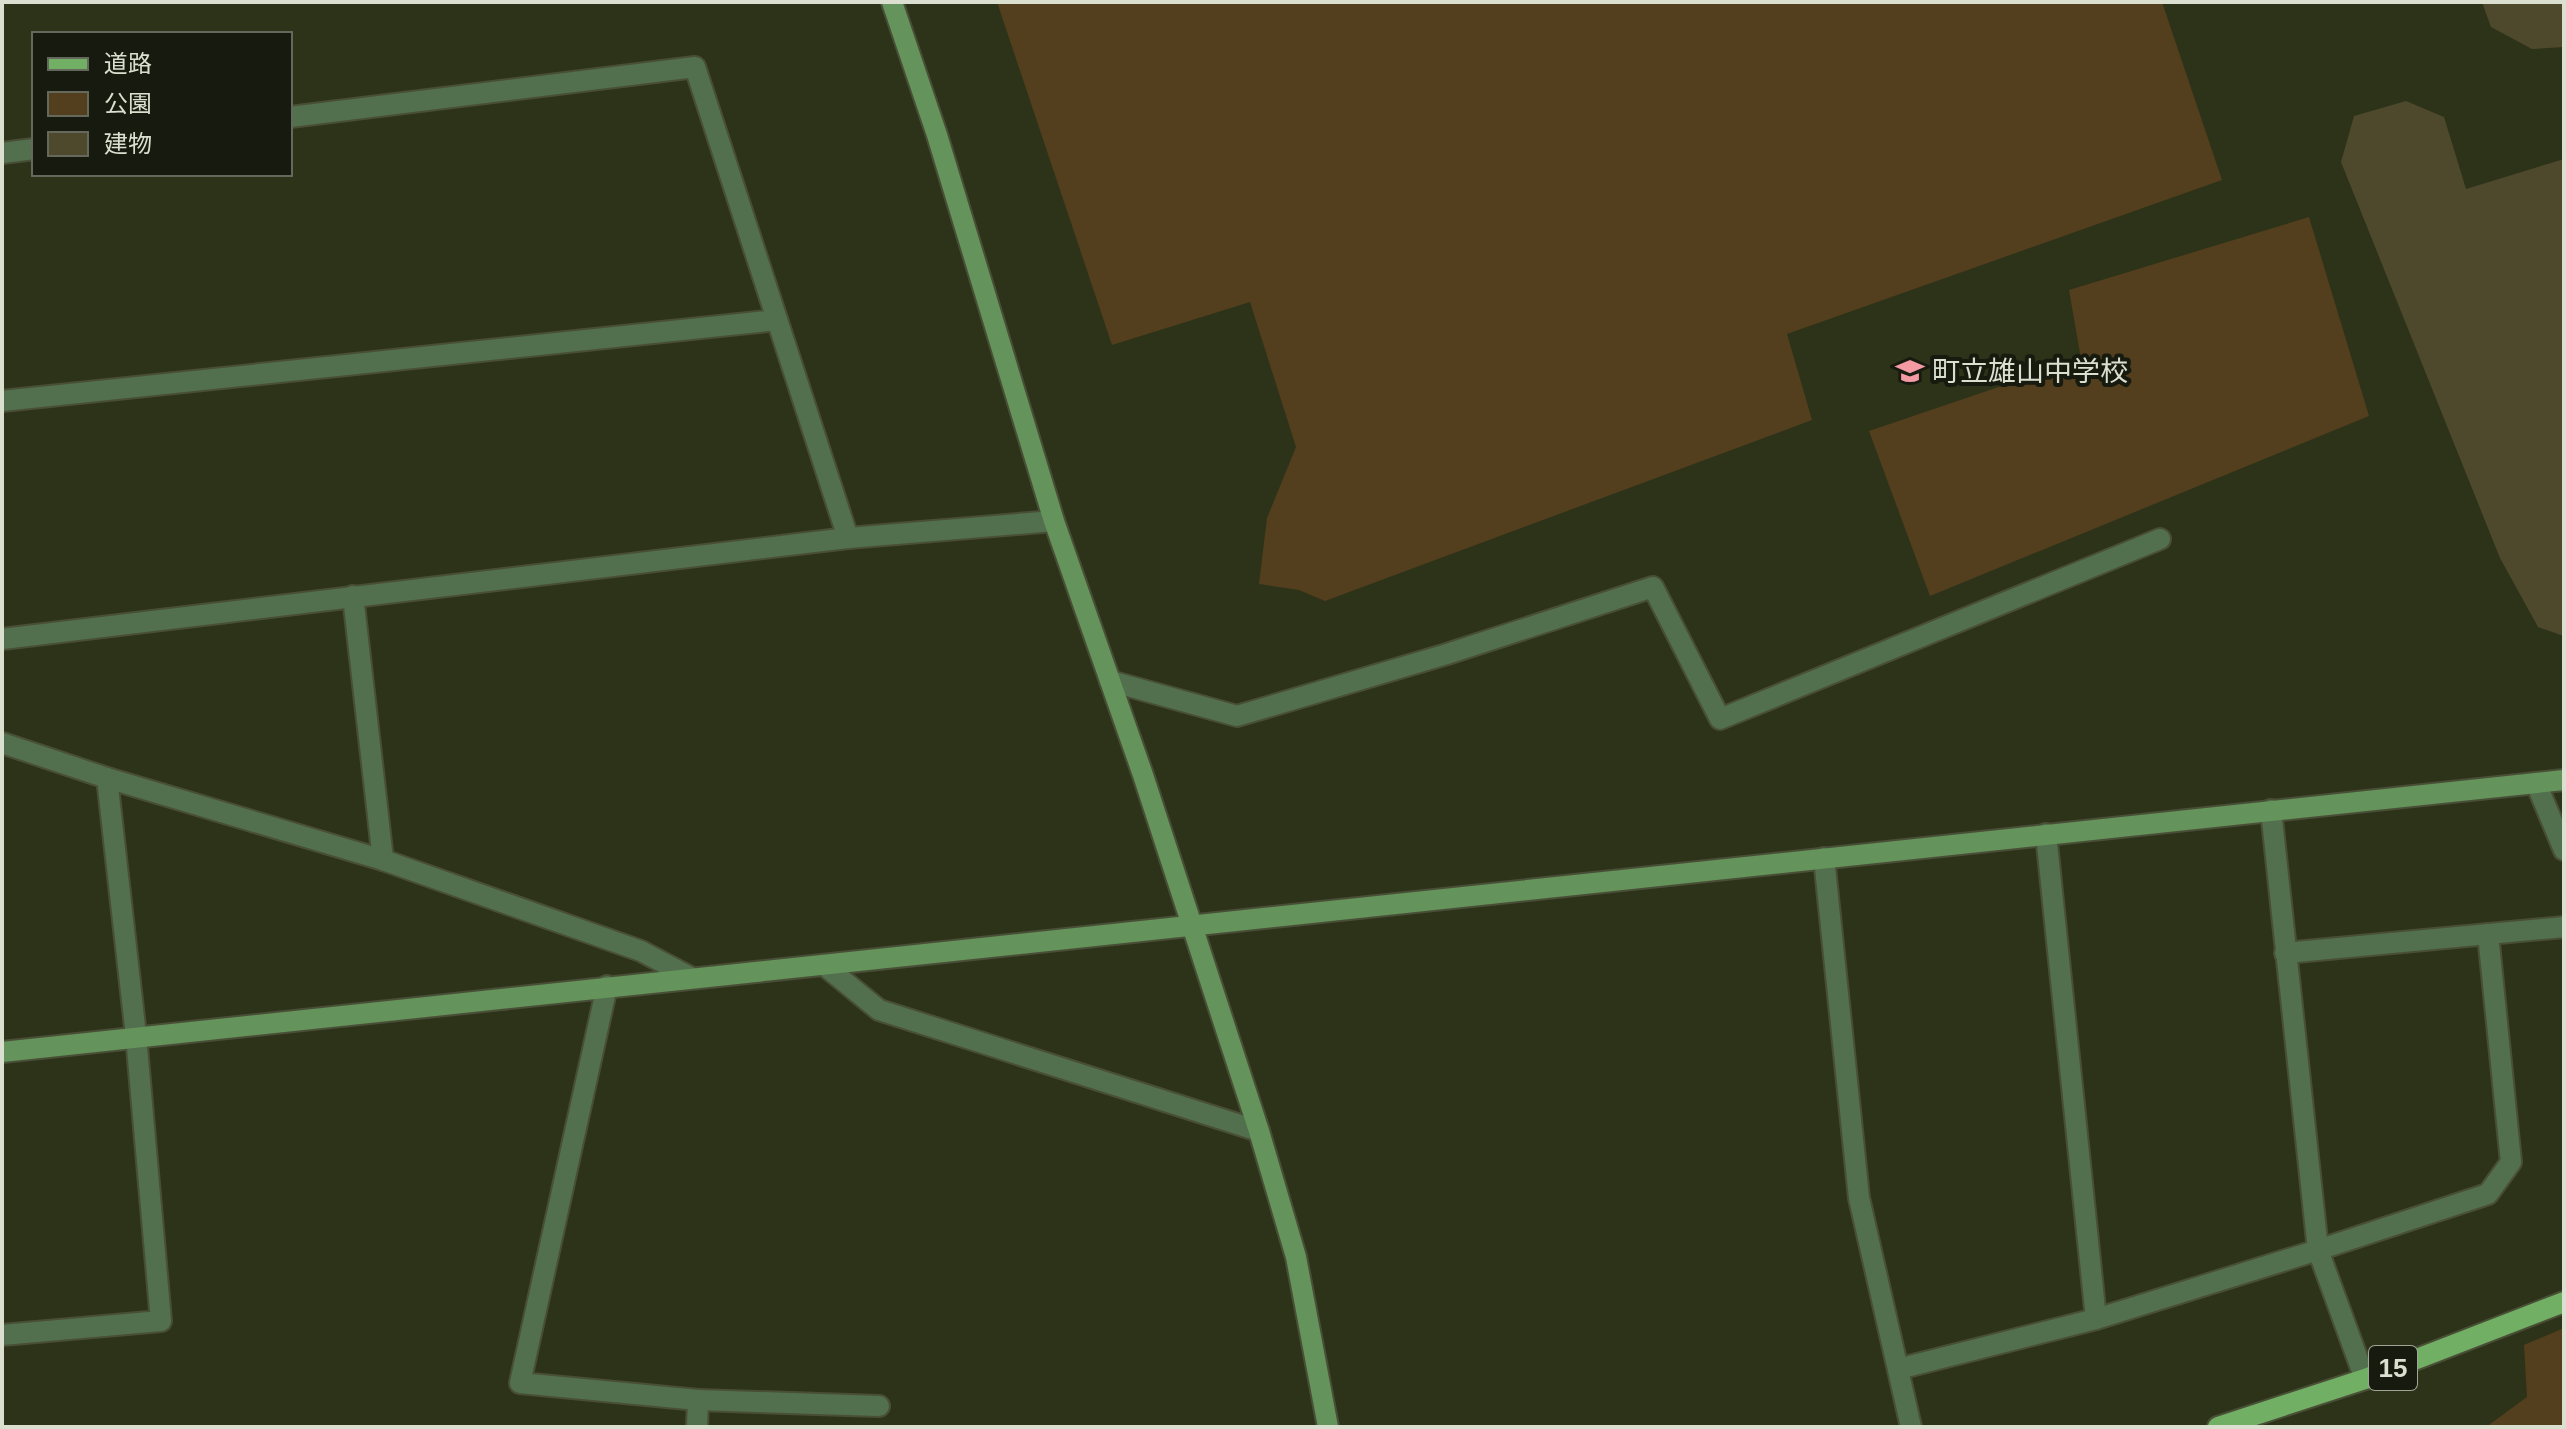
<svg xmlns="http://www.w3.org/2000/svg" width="2566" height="1429" viewBox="0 0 2566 1429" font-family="Helvetica,'Noto Sans JP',sans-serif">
<rect width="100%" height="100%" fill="#2d3319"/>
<g fill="#533e1e">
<polygon points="997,2 2162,2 2222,180 1787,334 1812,420 1325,601 1299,590 1259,584 1267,518 1296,447 1250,302 1112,345"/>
<polygon points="2309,217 2369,416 1930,596 1869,431 2081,359 2069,290"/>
<polygon points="2564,1328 2564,1427 2486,1427 2527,1397 2524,1345"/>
</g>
<g fill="#4e492c">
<polygon points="2482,2 2564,2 2564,47 2532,49 2491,27"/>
<polygon points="2406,101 2444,117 2466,189 2564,159 2564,636 2538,627 2500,558 2341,162 2354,116"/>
</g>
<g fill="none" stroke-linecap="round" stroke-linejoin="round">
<defs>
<g id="street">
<polyline points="290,117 695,67 848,538"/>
<polyline points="2,153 34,149"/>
<polyline points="2,401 777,320"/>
<polyline points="353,596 383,860"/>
<polyline points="2,639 848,538 1054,521"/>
<polyline points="1110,681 1237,716 1447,654 1653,587 1720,719 2160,539"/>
<polyline points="2,743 107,778 383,860 641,951 692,978"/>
<polyline points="2536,783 2564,850"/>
<polyline points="2271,810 2318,1250 2365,1379"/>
<polyline points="2046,834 2096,1319"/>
<polyline points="1824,858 1859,1198 1911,1427"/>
<polyline points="2285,953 2564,927"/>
<polyline points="824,965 879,1010 1259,1131"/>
<polyline points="607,986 520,1383 698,1400 697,1427"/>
<polyline points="2,1335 161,1321 136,1036 107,778"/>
<polyline points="1898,1369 2096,1319 2318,1250 2488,1194 2511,1162 2488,934"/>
<polyline points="698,1400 879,1406"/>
</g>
<g id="secondary">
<polyline points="892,2 937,135 1054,521 1143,775 1259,1131 1296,1257 1328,1427"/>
<polyline points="2,1052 2564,780"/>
</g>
<polyline id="primary" points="2218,1427 2365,1379 2564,1302"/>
</defs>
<use href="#street" stroke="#494f36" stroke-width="24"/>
<use href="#secondary" stroke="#494f36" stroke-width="24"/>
<use href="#primary" stroke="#494f36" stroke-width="24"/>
<use href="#street" stroke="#52704d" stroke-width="20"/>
<use href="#secondary" stroke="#64935b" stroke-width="20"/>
<use href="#primary" stroke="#71af65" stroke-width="20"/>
</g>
<defs>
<symbol id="school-bare" viewBox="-9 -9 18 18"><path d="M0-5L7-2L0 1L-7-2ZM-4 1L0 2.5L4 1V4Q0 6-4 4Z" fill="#f49aa2" stroke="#171a0e" stroke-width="2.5" paint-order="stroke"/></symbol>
</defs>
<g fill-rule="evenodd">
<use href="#school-bare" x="1890" y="351" width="40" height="40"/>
</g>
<g text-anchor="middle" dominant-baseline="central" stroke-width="8" stroke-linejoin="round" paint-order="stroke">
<rect fill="#171a0e" stroke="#a0a495" stroke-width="2" x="2369" y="1346" width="48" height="44" rx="6"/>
<g font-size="26" font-weight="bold" fill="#dadfcf">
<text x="2393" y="1368">15</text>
</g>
<g font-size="28" fill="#dadfcf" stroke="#171a0e" text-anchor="start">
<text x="1932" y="371">町立雄山中学校</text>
</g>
</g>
<rect width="2566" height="1429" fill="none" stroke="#dadfcf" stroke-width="8"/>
<rect x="32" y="32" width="260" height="144" fill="#171a0e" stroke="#65695b" stroke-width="2"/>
<rect x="48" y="58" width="40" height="12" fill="#71af65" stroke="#65695b" stroke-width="2"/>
<text x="104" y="72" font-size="24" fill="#dadfcf">道路</text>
<rect x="48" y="92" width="40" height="24" fill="#533e1e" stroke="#65695b" stroke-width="2"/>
<text x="104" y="112" font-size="24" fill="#dadfcf">公園</text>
<rect x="48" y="132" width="40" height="24" fill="#4e492c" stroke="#65695b" stroke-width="2"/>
<text x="104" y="152" font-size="24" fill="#dadfcf">建物</text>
</svg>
